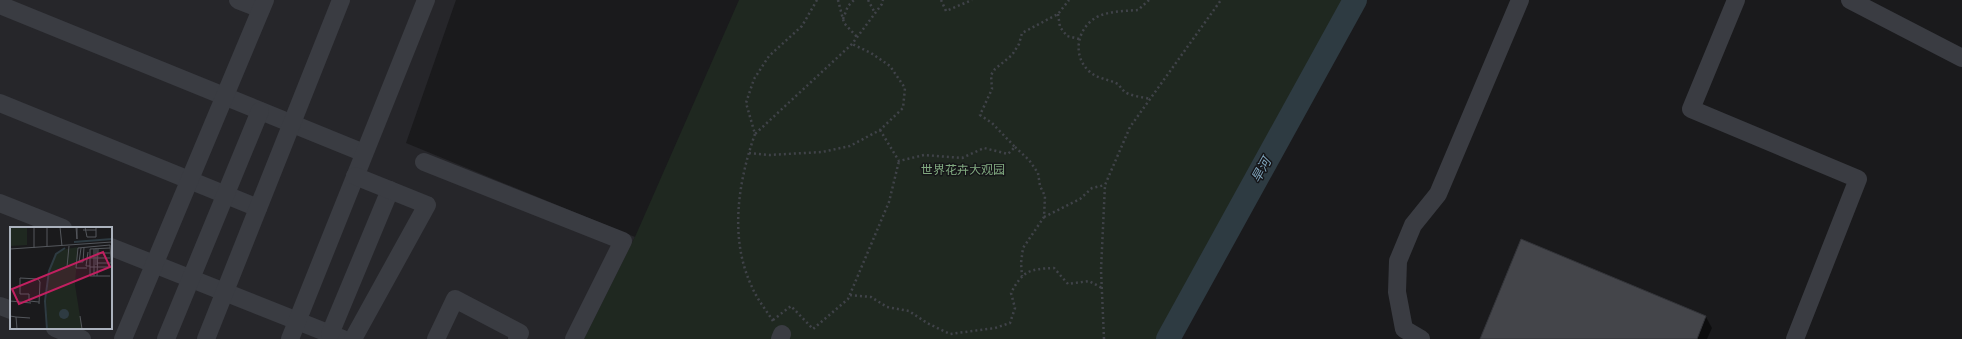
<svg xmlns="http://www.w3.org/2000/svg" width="1962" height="339" viewBox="0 0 1962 339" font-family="Rubik,'Noto Sans SC',sans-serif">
<rect width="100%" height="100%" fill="#1a1a1c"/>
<path fill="#26262a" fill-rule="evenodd" d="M0,0H456L406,143L635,237L584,339H0ZM11,228H111V328H11Z"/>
<polygon fill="#1f2820" points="739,0 1343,0 1179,317 1162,339 584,339 635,237"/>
<polygon fill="#0007" points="1706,317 1712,328 1707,339 1481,339"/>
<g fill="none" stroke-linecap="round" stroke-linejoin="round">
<polyline stroke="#2e3b42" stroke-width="24" points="1168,339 1355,0"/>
</g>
<polygon fill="#44454a" stroke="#333439" points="1521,239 1706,316 1697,339 1480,339"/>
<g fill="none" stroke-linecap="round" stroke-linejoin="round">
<g stroke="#404349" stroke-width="2.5" stroke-dasharray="2 3" stroke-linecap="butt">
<polyline points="817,0 802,26 769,56 754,79 746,103 755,134 852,44 882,4 883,0"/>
<polyline points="838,0 844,23 857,37"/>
<polyline points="868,0 875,13"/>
<polyline points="941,0 946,11 972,0"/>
<path d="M1149,0L1138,10C1125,11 1111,11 1099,16C1077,26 1071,56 1090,72C1098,79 1108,79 1118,84C1120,86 1121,89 1124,91C1129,96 1143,97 1150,99"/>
<polyline points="1058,14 1060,27 1067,36 1079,39"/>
<polyline points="843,19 848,6 854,0"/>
<polyline points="880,130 899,161 924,155 962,158 984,148 1008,154 1015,147 992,123 980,115 992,89 991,75 995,69 1012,55 1019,44 1022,33 1058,14 1069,0"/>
<path d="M755,134C738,182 729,239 752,287C757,299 766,310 773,321"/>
<polyline points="1015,147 1029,160 1038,173 1040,186 1045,196 1044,217 1023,248 1021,263 1022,276"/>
<polyline points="749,153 769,155 822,152 850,146 880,130 903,108 905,88 890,66 871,53 852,44"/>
<polyline points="1044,217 1080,199 1092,188 1105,185"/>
<path d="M850,295L871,297L887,307L909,311L927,323L950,334L995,328L1010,323L1015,308L1011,293C1023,270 1030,269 1054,268L1068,284L1089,281L1102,288"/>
<polyline points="773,320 791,306 813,329 848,299 889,202 899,161"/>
<polyline points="1104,339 1101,270 1105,185 1130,127 1221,0"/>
</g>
<g stroke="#3a3c42" stroke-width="18">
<polyline points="238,0 261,9"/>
<polyline points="1736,0 1691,109 1858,179 1795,339"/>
<polyline points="1850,0 1962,58"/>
<polyline points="0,5 364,153"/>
<polyline points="0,103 258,208"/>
<polyline points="424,162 623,241 574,339"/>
<polyline points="0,203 63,228"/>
<polyline points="111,247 343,339"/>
<polyline points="0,306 11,310"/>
<polyline points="55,328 82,339"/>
<polyline points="330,334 390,190"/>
<polyline points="123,339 265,0"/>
<polyline points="166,339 260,111"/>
<polyline points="206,339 341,0"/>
<polyline points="290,339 426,0"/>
<polyline points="353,339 427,205 355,176"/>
<polyline points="436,339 455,299 520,333 517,339"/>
<polyline points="780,339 782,334"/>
<polyline points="1421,339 1404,329 1397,292 1398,261 1413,225 1438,194 1520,0"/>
</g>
</g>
<g text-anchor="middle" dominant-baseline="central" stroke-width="3" stroke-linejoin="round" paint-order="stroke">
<g font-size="12" fill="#81aa80" stroke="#151518">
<text x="963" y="170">世界花卉大观园</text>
</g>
<g font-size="13" font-style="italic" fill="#7fa4bb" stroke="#151518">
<text transform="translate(1261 170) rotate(-61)">旱河</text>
</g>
</g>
<g transform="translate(10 227)">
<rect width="102" height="102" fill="#1a1a1c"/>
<path d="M0,0H17V18L0,19ZM68,20L65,58L72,102H38L36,74L40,43L46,27L51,23Z" fill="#1f2820"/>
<path d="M49 87a5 5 0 1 1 10 0a5 5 0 1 1-10 0Z" fill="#2e3b42"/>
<path fill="none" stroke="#2e3b42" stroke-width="2" d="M64,15L102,12M37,102L35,74L39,44L46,27L55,21"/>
<path fill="none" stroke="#54575c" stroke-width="1" d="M37,0V19M50,0L52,19M66,0L67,12V0M75,0L77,10H86V0M73,3H86M24,21V0M68,21L100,18L102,49M68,21L66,41H77M71,21L69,35H73L74,20M100,21L80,22V49H100M0,22L102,15M84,22V49M78,25L76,39H80M87,26H100M77,31H100M87,36H102M86,38V21M57,40L59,19M80,40H100M87,49L88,22M0,74L21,76M29,77L30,55L28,52L10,51V67H19V74L29,75M0,89L6,90L7,102M70,89L72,102M6,90L20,91"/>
<path fill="#c12060" fill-opacity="0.15" stroke="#c12060" stroke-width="2" d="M93,25L100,40L9,77L2,62Z"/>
<rect width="102" height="102" fill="none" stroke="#abb2bd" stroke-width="2"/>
</g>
</svg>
